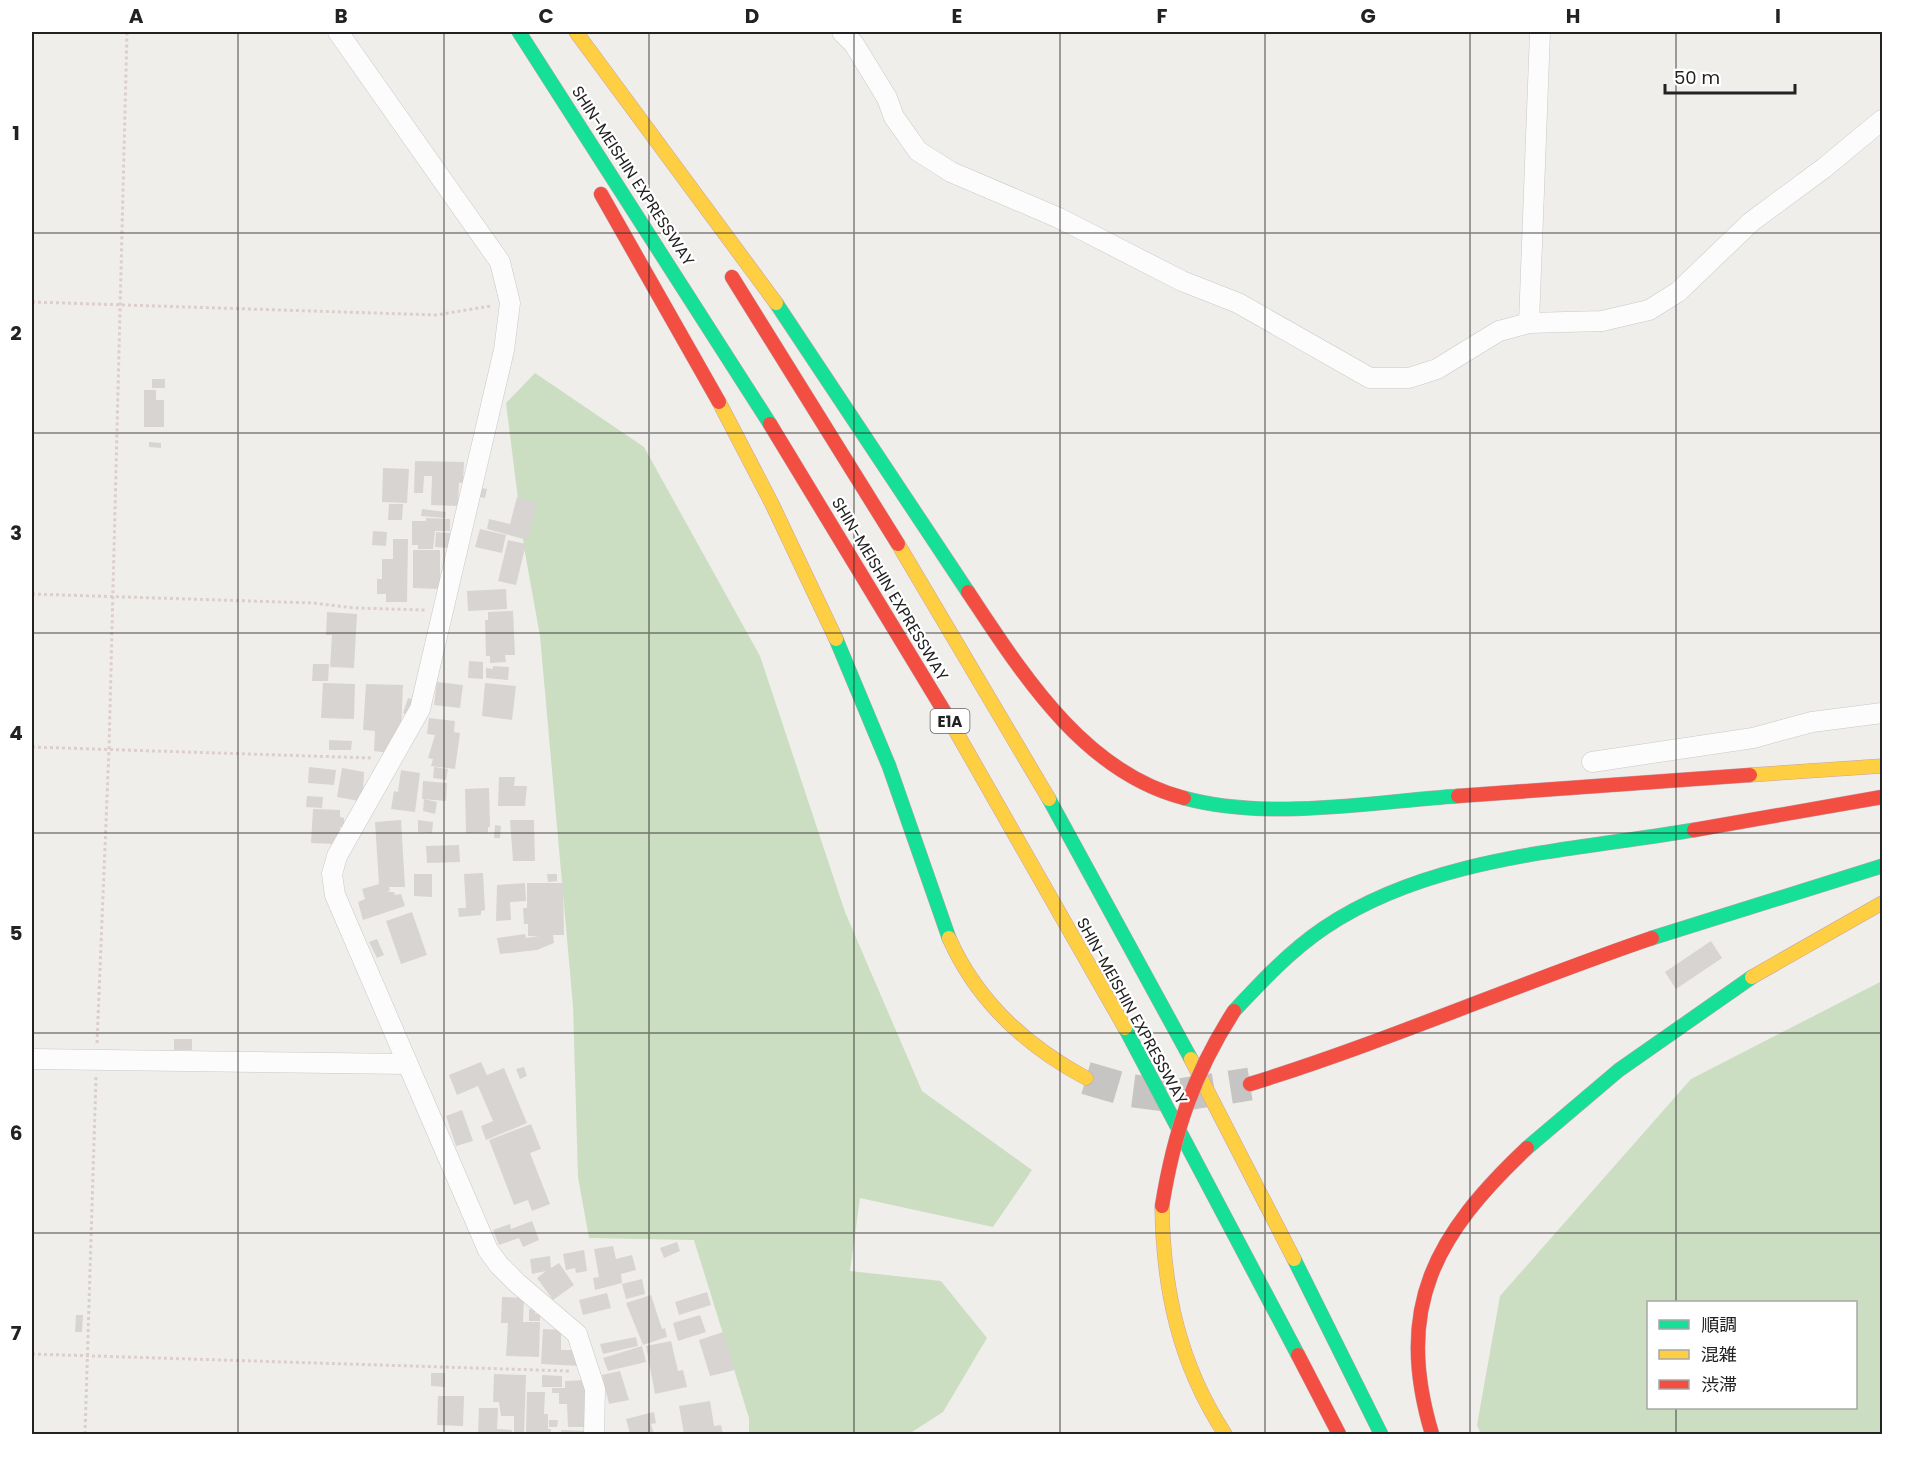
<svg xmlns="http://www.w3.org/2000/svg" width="1914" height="1466" viewBox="0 0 1914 1466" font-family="Poppins,'Noto Sans JP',sans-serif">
<rect width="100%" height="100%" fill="#f0eeeb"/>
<g fill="#cbdec1" fill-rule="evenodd">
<polygon points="535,373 644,447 760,656 845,912 922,1091 1032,1170 993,1227 860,1198 850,1271 941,1281 987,1338 943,1412 909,1434 749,1434 749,1418 694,1240 589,1238 578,1177 573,1006 540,636 524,547 506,403"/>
<path d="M1882,981V1434H1481L1477,1425L1500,1296L1691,1079ZM1648,1302H1856V1408H1648Z"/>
</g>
<g fill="#d7d4d2">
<rect x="152" y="379" width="13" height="9"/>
<polygon points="144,390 156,390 156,400 164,400 164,427 144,427"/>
<polygon points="149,442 161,443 161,448 149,447"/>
<polygon points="415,461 464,462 463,483 459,483 458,506 431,505 432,476 424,476 423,493 414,493"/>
<polygon points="383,468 409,469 407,503 382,502"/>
<polygon points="482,488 487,489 485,498 480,497"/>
<polygon points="517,497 537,503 527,540 487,529 489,519 510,524"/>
<polygon points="389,504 403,504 402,520 388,520"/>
<polygon points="422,509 446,512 445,518 421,516"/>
<polygon points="426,518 450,519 450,531 435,531 433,549 418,549 418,545 412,545 412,521 426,521"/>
<polygon points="480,529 506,535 502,553 475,547"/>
<polygon points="373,531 387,532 386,546 372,545"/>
<polygon points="436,532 450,533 449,548 435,547"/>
<polygon points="393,539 408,539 407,602 386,602 386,594 377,594 377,579 382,579 382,559 393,559"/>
<polygon points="508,540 526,544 516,585 498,581"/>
<polygon points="413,550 440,550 440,589 413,588"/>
<polygon points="506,589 507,609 468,611 467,591"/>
<polygon points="513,611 515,655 505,655 506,662 490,663 490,656 486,656 485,620 488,620 488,612"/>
<polygon points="327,612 357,614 354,668 330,667 332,635 326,635"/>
<polygon points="469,661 483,662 483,679 468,678"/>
<polygon points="313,664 329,664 328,681 312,681"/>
<polygon points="493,666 509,667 508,680 486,678 486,668 493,669"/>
<polygon points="437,682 463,685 460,708 434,705"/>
<polygon points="323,683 355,684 354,719 321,718"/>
<polygon points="485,683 516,686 512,720 482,716"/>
<polygon points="366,684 403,685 401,731 389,753 374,751 375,731 363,730"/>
<polygon points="408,698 416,700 411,716 403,713"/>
<polygon points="429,718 455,721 454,732 460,733 455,769 431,766 433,759 428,758 435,735 427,734"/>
<polygon points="329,740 352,741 351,750 329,750"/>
<polygon points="309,767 336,770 334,785 308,783"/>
<polygon points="434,767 448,769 446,780 433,778"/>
<polygon points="342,768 364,772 363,793 360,793 359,801 337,797"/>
<polygon points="401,770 420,773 415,812 391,809 394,791 398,792"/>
<polygon points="499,777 515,777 514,786 527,786 525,806 498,806"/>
<polygon points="423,781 447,783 446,801 422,799"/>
<polygon points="489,788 490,827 488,827 488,832 466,833 465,789"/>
<polygon points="307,796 323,797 322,808 306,807"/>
<polygon points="424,799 437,802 435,814 423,811"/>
<polygon points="313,809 340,810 340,817 344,818 344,827 340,827 339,837 335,837 335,844 311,843"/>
<polygon points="401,820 405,887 389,887 390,891 386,892 394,892 395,895 401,894 405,906 363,920 358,902 365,899 362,889 379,884 375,822"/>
<polygon points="418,820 433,822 432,833 418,832"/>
<polygon points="510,820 534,820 535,861 513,861"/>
<polygon points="495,825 501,826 500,838 494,838"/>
<polygon points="459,845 460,862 427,863 426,846"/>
<polygon points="483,873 485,910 481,911 481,915 459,917 458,908 466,908 464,874"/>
<polygon points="414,874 432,874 432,897 414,896"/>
<polygon points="547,874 557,874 557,881 548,882"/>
<polygon points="525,883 526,901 510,902 511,920 496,921 497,885"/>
<polygon points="527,883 563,883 564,935 553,935 554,943 537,950 500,954 497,938 525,934 526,938 539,936 528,936 528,924 524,924 523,908 527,908"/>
<polygon points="412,912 427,955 401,964 386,921"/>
<polygon points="377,939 384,955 377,958 369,942"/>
<polygon points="1711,941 1722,958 1676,989 1665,972"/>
<rect x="174" y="1039" width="18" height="11"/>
<polygon points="481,1062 487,1075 504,1068 527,1123 486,1140 481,1126 493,1121 478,1086 457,1095 449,1075"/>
<polygon points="524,1067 527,1076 520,1079 516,1069"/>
<polygon points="462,1110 473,1141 456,1146 446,1116"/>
<polygon points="531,1124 541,1149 530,1153 550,1204 532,1211 528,1200 514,1205 489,1140"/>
<polygon points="532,1221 539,1240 523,1247 519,1238 499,1245 493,1230 510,1224 511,1229"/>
<polygon points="677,1242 680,1251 664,1258 660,1248"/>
<polygon points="613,1246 616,1259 632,1255 636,1270 621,1274 622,1283 595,1290 593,1278 599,1277 594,1249"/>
<polygon points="584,1250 587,1271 576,1273 575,1268 566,1270 563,1254"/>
<polygon points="550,1256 551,1268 559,1263 574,1285 553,1300 537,1278 546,1271 532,1274 530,1259"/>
<polygon points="642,1279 645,1294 626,1299 622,1284"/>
<polygon points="707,1292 711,1305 679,1315 675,1302"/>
<polygon points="607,1293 611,1308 583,1315 579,1300"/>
<polygon points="651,1295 662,1329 665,1328 667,1337 643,1345 626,1303"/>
<polygon points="502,1297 524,1298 523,1322 540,1322 539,1357 506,1356 508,1323 501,1323"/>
<polygon points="529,1309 535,1310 535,1314 540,1314 540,1321 529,1321"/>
<polygon points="76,1315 83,1315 82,1332 75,1332"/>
<polygon points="700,1315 706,1332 678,1341 673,1323"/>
<polygon points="543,1329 561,1330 561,1350 578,1350 581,1366 541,1364"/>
<polygon points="723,1332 735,1370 710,1376 699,1340"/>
<polygon points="636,1337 638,1346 603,1354 600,1344"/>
<polygon points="671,1341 678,1371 683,1370 687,1387 655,1394 646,1346"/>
<polygon points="642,1346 646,1362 608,1371 603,1358"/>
<polygon points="620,1371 629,1400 609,1404 602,1375"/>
<polygon points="431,1373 445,1373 445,1387 431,1386"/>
<polygon points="494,1374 526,1375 524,1434 514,1434 514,1416 501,1416 499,1402 493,1402"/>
<polygon points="542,1375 562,1376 562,1387 542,1387"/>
<polygon points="588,1380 589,1427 568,1427 567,1404 559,1404 559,1393 552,1393 552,1388 565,1388 565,1381"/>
<polygon points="527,1392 545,1392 544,1414 548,1414 548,1429 551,1429 551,1434 526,1434"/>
<polygon points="438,1396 464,1396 463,1426 437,1425"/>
<polygon points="710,1401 714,1426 721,1425 723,1434 684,1434 679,1406"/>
<polygon points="479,1408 498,1408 497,1429 512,1430 512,1434 478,1434"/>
<polygon points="654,1412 656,1423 651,1424 654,1434 630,1434 626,1419"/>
<polygon points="549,1420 558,1420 557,1427 549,1427"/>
<polygon points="561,1430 587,1431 587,1434 561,1434"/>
</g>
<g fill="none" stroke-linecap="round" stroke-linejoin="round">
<polyline stroke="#c7c5c3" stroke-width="33" stroke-dasharray="33 16" stroke-linecap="butt" points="1086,1078 1127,1090 1173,1096 1250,1084"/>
<defs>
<g id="street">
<polyline points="338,32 500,262 510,303 504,350 420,709 337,856 332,874 335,895 488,1250 499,1265 517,1283 577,1334 595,1389 594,1434"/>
<polyline points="842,32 854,44 887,98 894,117 918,151 951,172 1059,218 1182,281 1238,303 1370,378 1409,378 1437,369 1499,331 1529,323 1602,321 1649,310 1678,292 1751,222 1824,168 1882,120"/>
<polyline points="1529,323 1540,32"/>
<polyline points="1592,762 1753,738 1812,722 1882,713"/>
<polyline points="32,1059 406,1064"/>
</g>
<g id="fast">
<polyline points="519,32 770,424"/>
<polyline points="776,303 968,592"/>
<polyline points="836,639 889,766 949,938"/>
<path d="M1184,798C1269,821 1370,802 1458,796"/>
<polyline points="1049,799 1191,1059"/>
<polyline points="1652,938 1882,866"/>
<path d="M1234,1011C1262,981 1290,951 1324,928C1431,856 1570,851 1694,830"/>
<polyline points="1125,1028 1298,1355"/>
<polyline points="1527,1148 1619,1070 1752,977"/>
<polyline points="1294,1259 1381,1434"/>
</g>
<g id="slow">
<polyline points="576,32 776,303"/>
<polyline points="719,402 772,504 836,639"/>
<polyline points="898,544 1049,799"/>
<polyline points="950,721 1125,1028"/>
<polyline points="1750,775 1882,766"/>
<path d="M949,938C977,1001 1026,1046 1086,1078"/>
<polyline points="1752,977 1882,903"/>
<polyline points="1191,1059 1294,1259"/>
<path d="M1162,1206C1163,1289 1179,1364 1225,1434"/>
</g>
<g id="jam">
<polyline points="601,194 719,402"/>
<polyline points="732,277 898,544"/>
<polyline points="770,424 950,721"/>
<path d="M968,592C1022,673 1083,772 1184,798"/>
<polyline points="1458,796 1750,775"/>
<polyline points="1694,830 1882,797"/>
<path d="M1250,1084C1386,1042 1517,984 1652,938"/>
<polyline points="1298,1355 1339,1434"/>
<path d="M1432,1434C1394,1307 1435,1235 1527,1148"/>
</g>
</defs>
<use href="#street" stroke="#c9c8c7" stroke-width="21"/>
<use href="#fast" stroke="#c5a2ac" stroke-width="15"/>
<use href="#slow" stroke="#c5a2ac" stroke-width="15"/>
<use href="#jam" stroke="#c5a2ac" stroke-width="15"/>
<g stroke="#dccecd" stroke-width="3" stroke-dasharray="3 3" stroke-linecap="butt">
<polyline points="32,302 436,315 491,306"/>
<polyline points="32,594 313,603 355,608 425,610"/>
<polyline points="32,747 372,758"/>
<polyline points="97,1043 109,749 127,32"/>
<polyline points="32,1354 569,1371"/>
<polyline points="85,1434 96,1077"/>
</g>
<use href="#street" stroke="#fdfcfc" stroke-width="20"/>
<use href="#fast" stroke="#16e098" stroke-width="14"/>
<use href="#slow" stroke="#ffcf43" stroke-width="14"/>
<use href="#jam" stroke="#f24e42" stroke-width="14"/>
<defs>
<path id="jam-bridge" d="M1162,1206C1174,1132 1193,1075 1234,1011"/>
</defs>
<use href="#jam-bridge" stroke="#c5a2ac" stroke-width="15" stroke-linecap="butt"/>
<use href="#jam-bridge" stroke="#f24e42" stroke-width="14"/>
</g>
<path fill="none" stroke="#222" stroke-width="1.5" stroke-opacity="0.55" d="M238,32V1434M444,32V1434M649,32V1434M854,32V1434M1060,32V1434M1265,32V1434M1470,32V1434M1676,32V1302M32,233H1882M32,433H1882M32,633H1882M32,833H1882M32,1033H1882M32,1233H1882M1676,1408V1434"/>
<g text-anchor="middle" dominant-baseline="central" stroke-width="4.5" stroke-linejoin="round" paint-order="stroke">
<rect fill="#fff" stroke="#646464" stroke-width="1.5" x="930.5" y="709" width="39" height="24" rx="4.5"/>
<g font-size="15" font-weight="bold" fill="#222">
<text x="950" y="721">E1A</text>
</g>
<g font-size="16" fill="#222" stroke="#fff">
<text transform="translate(633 176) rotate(57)">SHIN-MEISHIN EXPRESSWAY</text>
<text transform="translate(890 589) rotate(59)">SHIN-MEISHIN EXPRESSWAY</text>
<text transform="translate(1132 1011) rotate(61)">SHIN-MEISHIN EXPRESSWAY</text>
</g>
</g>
<rect width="1914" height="1466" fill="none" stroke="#ffffff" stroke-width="66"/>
<rect x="1647" y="1301" width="210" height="108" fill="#ffffff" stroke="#a7a7a7" stroke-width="1.5"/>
<rect x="1659" y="1320" width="30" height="9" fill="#16e098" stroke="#a7a7a7" stroke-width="1.5"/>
<text x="1701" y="1331" font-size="18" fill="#222222">順調</text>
<rect x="1659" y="1350" width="30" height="9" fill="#ffcf43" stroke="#a7a7a7" stroke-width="1.5"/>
<text x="1701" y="1361" font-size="18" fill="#222222">混雑</text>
<rect x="1659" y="1380" width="30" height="9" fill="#f24e42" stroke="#a7a7a7" stroke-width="1.5"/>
<text x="1701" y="1391" font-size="18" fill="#222222">渋滞</text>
<path d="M1665 84v9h130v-9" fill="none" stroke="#222222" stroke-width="3"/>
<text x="1674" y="84" font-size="18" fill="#222222" stroke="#ffffff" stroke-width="4.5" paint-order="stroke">50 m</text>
<rect x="33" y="33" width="1848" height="1400" fill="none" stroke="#222" stroke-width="2"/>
<g font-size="20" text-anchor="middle" font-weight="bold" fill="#222">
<text x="136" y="23">A</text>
<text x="341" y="23">B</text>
<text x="546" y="23">C</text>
<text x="752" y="23">D</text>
<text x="957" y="23">E</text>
<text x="1162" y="23">F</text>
<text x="1368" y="23">G</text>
<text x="1573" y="23">H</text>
<text x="1778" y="23">I</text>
<text x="16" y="140">1</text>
<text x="16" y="340">2</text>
<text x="16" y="540">3</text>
<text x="16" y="740">4</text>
<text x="16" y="940">5</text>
<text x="16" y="1140">6</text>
<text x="16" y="1340">7</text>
</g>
</svg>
